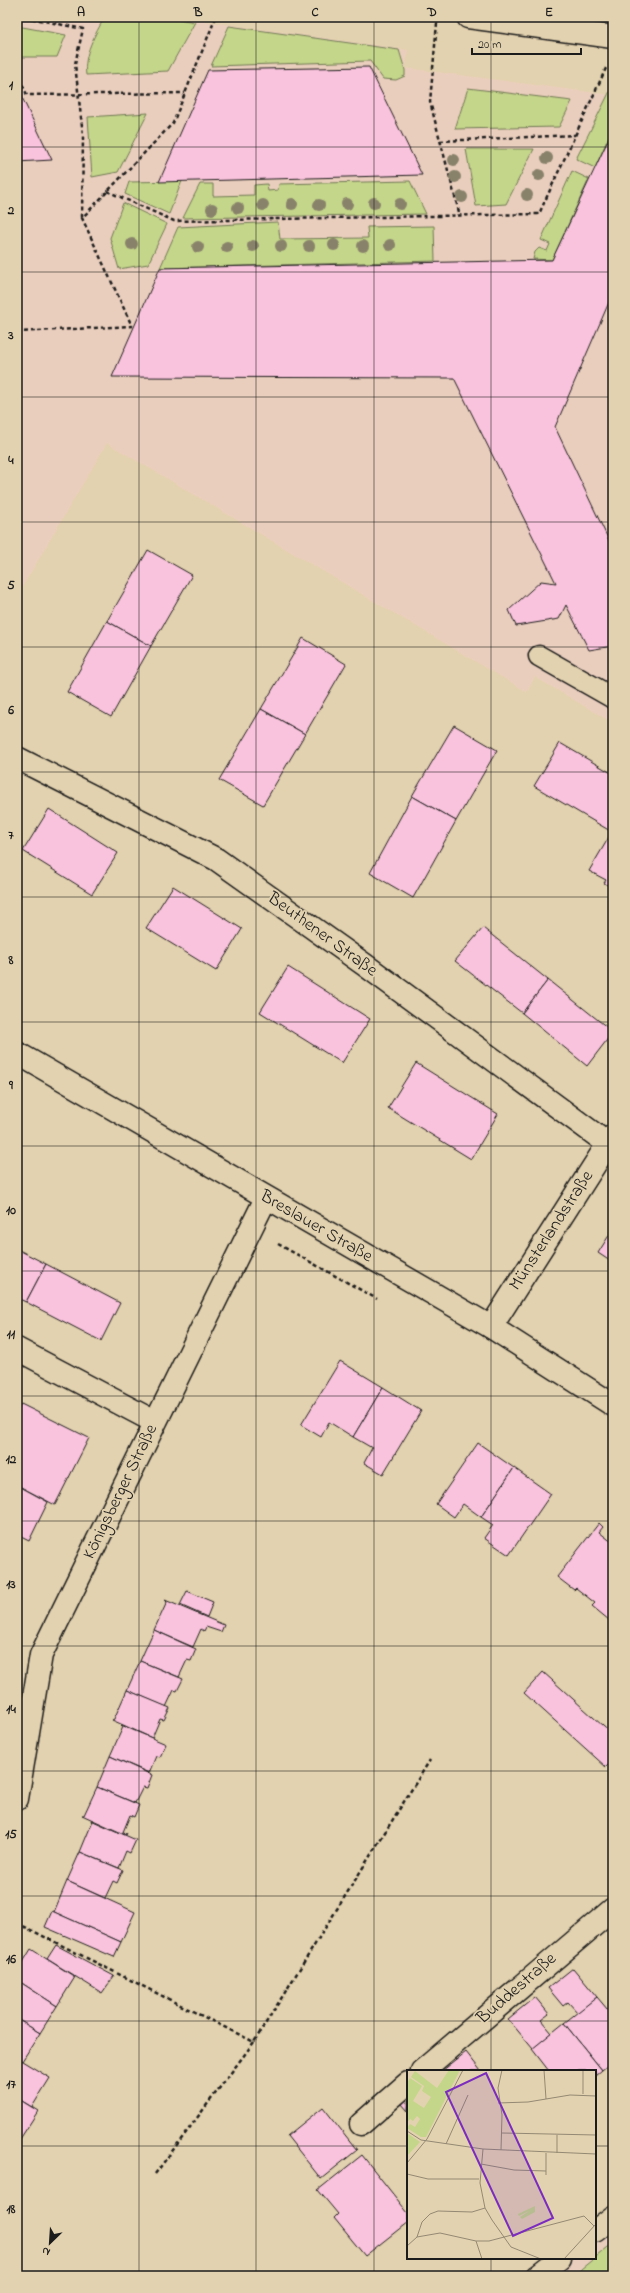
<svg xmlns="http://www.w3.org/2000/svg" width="630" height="2293" viewBox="0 0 630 2293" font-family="'Indie Flower',sans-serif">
<rect width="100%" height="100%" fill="#e3d2af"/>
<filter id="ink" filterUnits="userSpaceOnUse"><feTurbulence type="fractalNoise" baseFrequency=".025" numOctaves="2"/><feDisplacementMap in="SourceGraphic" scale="8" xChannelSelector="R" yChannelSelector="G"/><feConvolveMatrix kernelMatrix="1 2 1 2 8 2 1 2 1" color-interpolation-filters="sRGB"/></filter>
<g filter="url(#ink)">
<g fill="#eacebd">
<polygon points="17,17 62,17 101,24 105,17 175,17 408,50 406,68 611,95 613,92 613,723 535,677 527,692 107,443 17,596"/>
<polygon points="613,2223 613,2276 547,2276 569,2258 595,2258 595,2237"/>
</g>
<g fill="#c4d68a" stroke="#707953">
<path d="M105,17H167L195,22L168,71L86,75C83,55 95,34 105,17Z"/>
<polygon points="17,26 66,35 57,57 19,57"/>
<polygon points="229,26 399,50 405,70 405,76 396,80 383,79 370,61 211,66"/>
<polygon points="613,85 613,136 609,136 595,168 576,159"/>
<polygon points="468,88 572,101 559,127 455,129"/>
<polygon points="148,113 118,172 92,177 88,117"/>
<polygon points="466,149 534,149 506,204 476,206"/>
<polygon points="572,171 589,179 552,260 533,259 535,252 539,248 547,251 550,244 541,240"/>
<polygon points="182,181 169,214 125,194 129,182"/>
<polygon points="410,181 426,214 183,218 200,184 213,184 213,196 254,195 254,185 267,184 268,191 278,190 279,184"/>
<polygon points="123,203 167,224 148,264 119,269 110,238"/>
<polygon points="278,222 280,239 368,238 367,227 434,226 435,261 160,268 178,227"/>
<polygon points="613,2243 613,2276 575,2276 581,2269"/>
</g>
<g fill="#fac3dd" stroke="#1c1c1c">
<polygon points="369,67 422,175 159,182 208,70"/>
<polygon points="17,87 52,160 17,162"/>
<polygon points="610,136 613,136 613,293 555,427 613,549 613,646 589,650 566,605 559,619 516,626 509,610 541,581 556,583 454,378 112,377 160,268 552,260"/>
<polygon points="148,550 192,575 151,646 107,621"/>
<polygon points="107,621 151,646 111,717 67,692"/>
<polygon points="303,638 346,664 305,734 261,709"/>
<polygon points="261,709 305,734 263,805 219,780"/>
<polygon points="454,725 497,750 456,821 412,796"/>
<polygon points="560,743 613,774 613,888 604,883 606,880 589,871 612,832 534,786"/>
<polygon points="412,796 456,821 413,898 370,873"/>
<polygon points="49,809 118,853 92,894 23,851"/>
<polygon points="173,886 242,929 216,971 146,928"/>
<polygon points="483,928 548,980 522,1013 455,961"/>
<polygon points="288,967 370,1019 342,1063 260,1012"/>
<polygon points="548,980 613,1032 587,1066 522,1013"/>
<polygon points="416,1063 498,1114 471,1159 388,1108"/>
<polygon points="613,1229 613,1263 598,1253"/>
<polygon points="17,1249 46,1264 26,1302 17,1298"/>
<polygon points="46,1264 120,1303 101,1341 26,1302"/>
<polygon points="340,1361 383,1387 353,1437 329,1422 321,1437 301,1425"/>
<polygon points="383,1387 421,1411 383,1474 364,1463 372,1448 353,1437"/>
<polygon points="21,1404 89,1438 55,1505 17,1485 17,1413"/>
<polygon points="478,1443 514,1468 481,1517 463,1504 454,1517 436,1504"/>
<polygon points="514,1468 551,1494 509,1555 484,1538 493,1525 481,1517"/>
<polygon points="17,1485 48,1502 29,1541 17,1535"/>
<polygon points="599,1523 603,1527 599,1532 613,1543 613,1615 609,1620 592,1606 595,1603 576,1588 574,1590 557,1577"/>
<polygon points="187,1591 213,1602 207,1617 180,1605"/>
<polygon points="165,1600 224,1625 221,1632 206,1627 204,1631 201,1629 193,1647 154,1630 167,1602"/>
<polygon points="154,1630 196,1649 191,1661 187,1660 179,1677 140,1661"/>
<polygon points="140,1661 183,1679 177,1691 174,1690 166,1707 127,1690"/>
<polygon points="543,1672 613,1735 613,1760 606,1767 524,1693"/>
<polygon points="127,1690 170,1708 164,1720 160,1719 152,1738 112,1720 114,1719"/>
<polygon points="121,1725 166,1744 160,1757 156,1756 149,1773 110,1756 123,1727"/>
<polygon points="110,1756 152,1775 147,1788 143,1787 135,1803 97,1787"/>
<polygon points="97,1787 139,1805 134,1817 130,1815 123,1832 127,1833 126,1835 82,1815 84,1815"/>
<polygon points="91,1820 136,1840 130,1853 126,1851 119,1868 80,1852 92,1823"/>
<polygon points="80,1852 123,1870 117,1883 113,1881 105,1898 67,1881"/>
<polygon points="67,1881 135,1912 121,1942 54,1912"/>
<polygon points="52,1911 121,1942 114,1957 45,1927"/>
<polygon points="56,1945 114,1976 102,1993 47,1959"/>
<polygon points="31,1949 75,1977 57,2006 17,1980 17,1972"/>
<polygon points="573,1968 597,1997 578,2013 568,2002 563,2006 548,1988"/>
<polygon points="17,1980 57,2006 40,2033 17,2019"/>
<polygon points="535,1997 549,2014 541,2020 552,2033 533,2049 508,2019"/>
<polygon points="597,1997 613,2016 613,2061 602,2070 564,2023"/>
<polygon points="17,2019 40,2033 22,2061 17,2058"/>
<polygon points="564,2023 602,2070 595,2076 595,2071 549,2071 532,2049"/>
<polygon points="466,2052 481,2071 442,2071"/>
<polygon points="17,2058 50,2078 32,2107 17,2098"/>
<polygon points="408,2097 408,2111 401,2103"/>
<polygon points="17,2098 38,2111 20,2139 17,2137"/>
<polygon points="323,2107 357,2150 321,2179 287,2136"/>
<polygon points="362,2155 408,2213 408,2222 365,2256 334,2218 338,2214 318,2190"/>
</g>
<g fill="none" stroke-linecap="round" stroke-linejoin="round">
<defs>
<polyline id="lane" points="539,656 613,698"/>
<g id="street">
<polyline points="468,17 613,37"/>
<polyline points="17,758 216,859 365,965 608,1144"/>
<polyline points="17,1053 491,1327 613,1405"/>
<polyline points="491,1327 613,1136"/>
<polyline points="17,1349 155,1422"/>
<polyline points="17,1799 41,1655 266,1198"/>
<polyline points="422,2071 613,1909"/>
<polyline points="361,2124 408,2083"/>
<polyline points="595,2231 613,2217"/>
<polyline points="537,2276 560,2258"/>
</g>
</defs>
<use href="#lane" stroke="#1c1c1c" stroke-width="23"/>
<use href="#street" stroke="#1c1c1c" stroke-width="25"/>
<g stroke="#1c1c1c" stroke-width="2.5" stroke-dasharray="4 3" stroke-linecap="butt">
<polyline points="25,17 83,29 75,64 83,135 82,217"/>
<polyline points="437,23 430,102 460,216"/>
<polyline points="17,72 27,95 185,93"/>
<polyline points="440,141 575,135"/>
<polyline points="107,191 174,221 539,214 607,66"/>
<polyline points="17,332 132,326 82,218 173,123 216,17"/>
<polyline points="278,1244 377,1299"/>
<polyline points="17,1923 254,2042 430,1760"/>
<polyline points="155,2174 254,2042"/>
</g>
<use href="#lane" stroke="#e3d2af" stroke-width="20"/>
<use href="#street" stroke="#e3d2af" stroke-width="22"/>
</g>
<g fill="#88826a">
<circle cx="547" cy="158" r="6"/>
<circle cx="454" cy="160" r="6"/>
<circle cx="539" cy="175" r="6"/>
<circle cx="455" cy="177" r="6"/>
<circle cx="527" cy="195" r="6"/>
<circle cx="462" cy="197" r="6"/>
<circle cx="374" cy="203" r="6"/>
<circle cx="292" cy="204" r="6"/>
<circle cx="347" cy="204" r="6"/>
<circle cx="400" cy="204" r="6"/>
<circle cx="263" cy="205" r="6"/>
<circle cx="319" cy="205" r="6"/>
<circle cx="238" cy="208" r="6"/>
<circle cx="212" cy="209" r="6"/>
<circle cx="132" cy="244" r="6"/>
<circle cx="334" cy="245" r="6"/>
<circle cx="390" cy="245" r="6"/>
<circle cx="253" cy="246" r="6"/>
<circle cx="281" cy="246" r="6"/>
<circle cx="309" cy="246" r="6"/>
<circle cx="363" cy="246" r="6"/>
<circle cx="198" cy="247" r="6"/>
<circle cx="227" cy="247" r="6"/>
</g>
</g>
<path fill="none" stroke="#1c1c1c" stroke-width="1" stroke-opacity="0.55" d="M139,17V2276M256,17V2276M374,17V2276M491,17V2071M17,147H613M17,272H613M17,397H613M17,522H613M17,647H613M17,772H613M17,897H613M17,1022H613M17,1146H613M17,1271H613M17,1396H613M17,1521H613M17,1646H613M17,1771H613M17,1896H613M17,2021H613M17,2146H408M595,2146H613M491,2258V2276"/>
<g text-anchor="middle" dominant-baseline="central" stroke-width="3.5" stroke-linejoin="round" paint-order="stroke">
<g font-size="18" fill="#1c1c1c" stroke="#e3d2af">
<text transform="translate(322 935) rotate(36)">Beuthener Straße</text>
<text transform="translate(316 1227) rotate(30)">Breslauer Straße</text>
<text transform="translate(552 1231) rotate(-57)">Münsterlandstraße</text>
<text transform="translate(121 1492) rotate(-64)">Königsberger Straße</text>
<text transform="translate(517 1989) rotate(-41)">Buddestraße</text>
</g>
</g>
<g transform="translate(407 2070)">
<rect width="189" height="189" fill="#e3d2af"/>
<path d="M42,0H53L19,67H14L0,58L3,54L8,57L13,49L10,46L6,51L3,49L0,53V13L3,8L15,16L6,31L17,38L24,27L15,21L17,16L4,7L8,1L30,18ZM0,63L13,72L0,86ZM128,136V142L115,149L113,147L122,141L112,146L111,144Z" fill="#c4d68a"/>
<path fill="none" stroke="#938974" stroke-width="1" d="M137,0L139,29M176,24V0M91,33L121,32L163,25L189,26M0,61L14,70L76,79L189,84M95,63L189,65M39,74L61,25M76,79L73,113L78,138L85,150L104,177L134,189M94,80L95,45L91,18L95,0M139,83V105M150,83V65M0,93L20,69L56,0M74,94L107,100L139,101M0,104L21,109H72M10,167L15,152L23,144L31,141L65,142L78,138M69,171L75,189M0,176L10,167L33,163L69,171H82L177,146L187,156M157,189L189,154"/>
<path fill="#7b2cbf" fill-opacity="0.15" stroke="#7b2cbf" stroke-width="2" d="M79,3L146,148L106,166L39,22Z"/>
<rect width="189" height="189" fill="none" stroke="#1c1c1c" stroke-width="2"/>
</g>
<rect width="630" height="2293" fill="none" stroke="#e3d2af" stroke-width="44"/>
<g transform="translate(50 2243) rotate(205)" stroke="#e3d2af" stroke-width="3" paint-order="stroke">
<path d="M0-3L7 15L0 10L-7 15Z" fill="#1c1c1c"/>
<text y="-6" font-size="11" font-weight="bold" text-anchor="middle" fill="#1c1c1c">N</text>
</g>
<path d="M472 48v6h109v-6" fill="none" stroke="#1c1c1c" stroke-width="2"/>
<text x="478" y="48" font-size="12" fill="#1c1c1c" stroke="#e3d2af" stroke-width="3" paint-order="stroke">20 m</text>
<rect x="22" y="22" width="586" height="2249" fill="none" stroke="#1c1c1c" stroke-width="1.5"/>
<g font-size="13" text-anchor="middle" font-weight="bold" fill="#1c1c1c">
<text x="81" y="16">A</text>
<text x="198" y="16">B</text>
<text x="315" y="16">C</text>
<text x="432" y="16">D</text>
<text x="549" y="16">E</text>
<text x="11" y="89">1</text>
<text x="11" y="214">2</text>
<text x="11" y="339">3</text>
<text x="11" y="464">4</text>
<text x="11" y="589">5</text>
<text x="11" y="714">6</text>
<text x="11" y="839">7</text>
<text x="11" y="964">8</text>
<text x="11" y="1089">9</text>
<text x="11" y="1214">10</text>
<text x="11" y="1338">11</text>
<text x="11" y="1463">12</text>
<text x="11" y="1588">13</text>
<text x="11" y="1713">14</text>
<text x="11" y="1838">15</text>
<text x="11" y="1963">16</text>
<text x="11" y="2088">17</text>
<text x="11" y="2213">18</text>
</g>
</svg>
